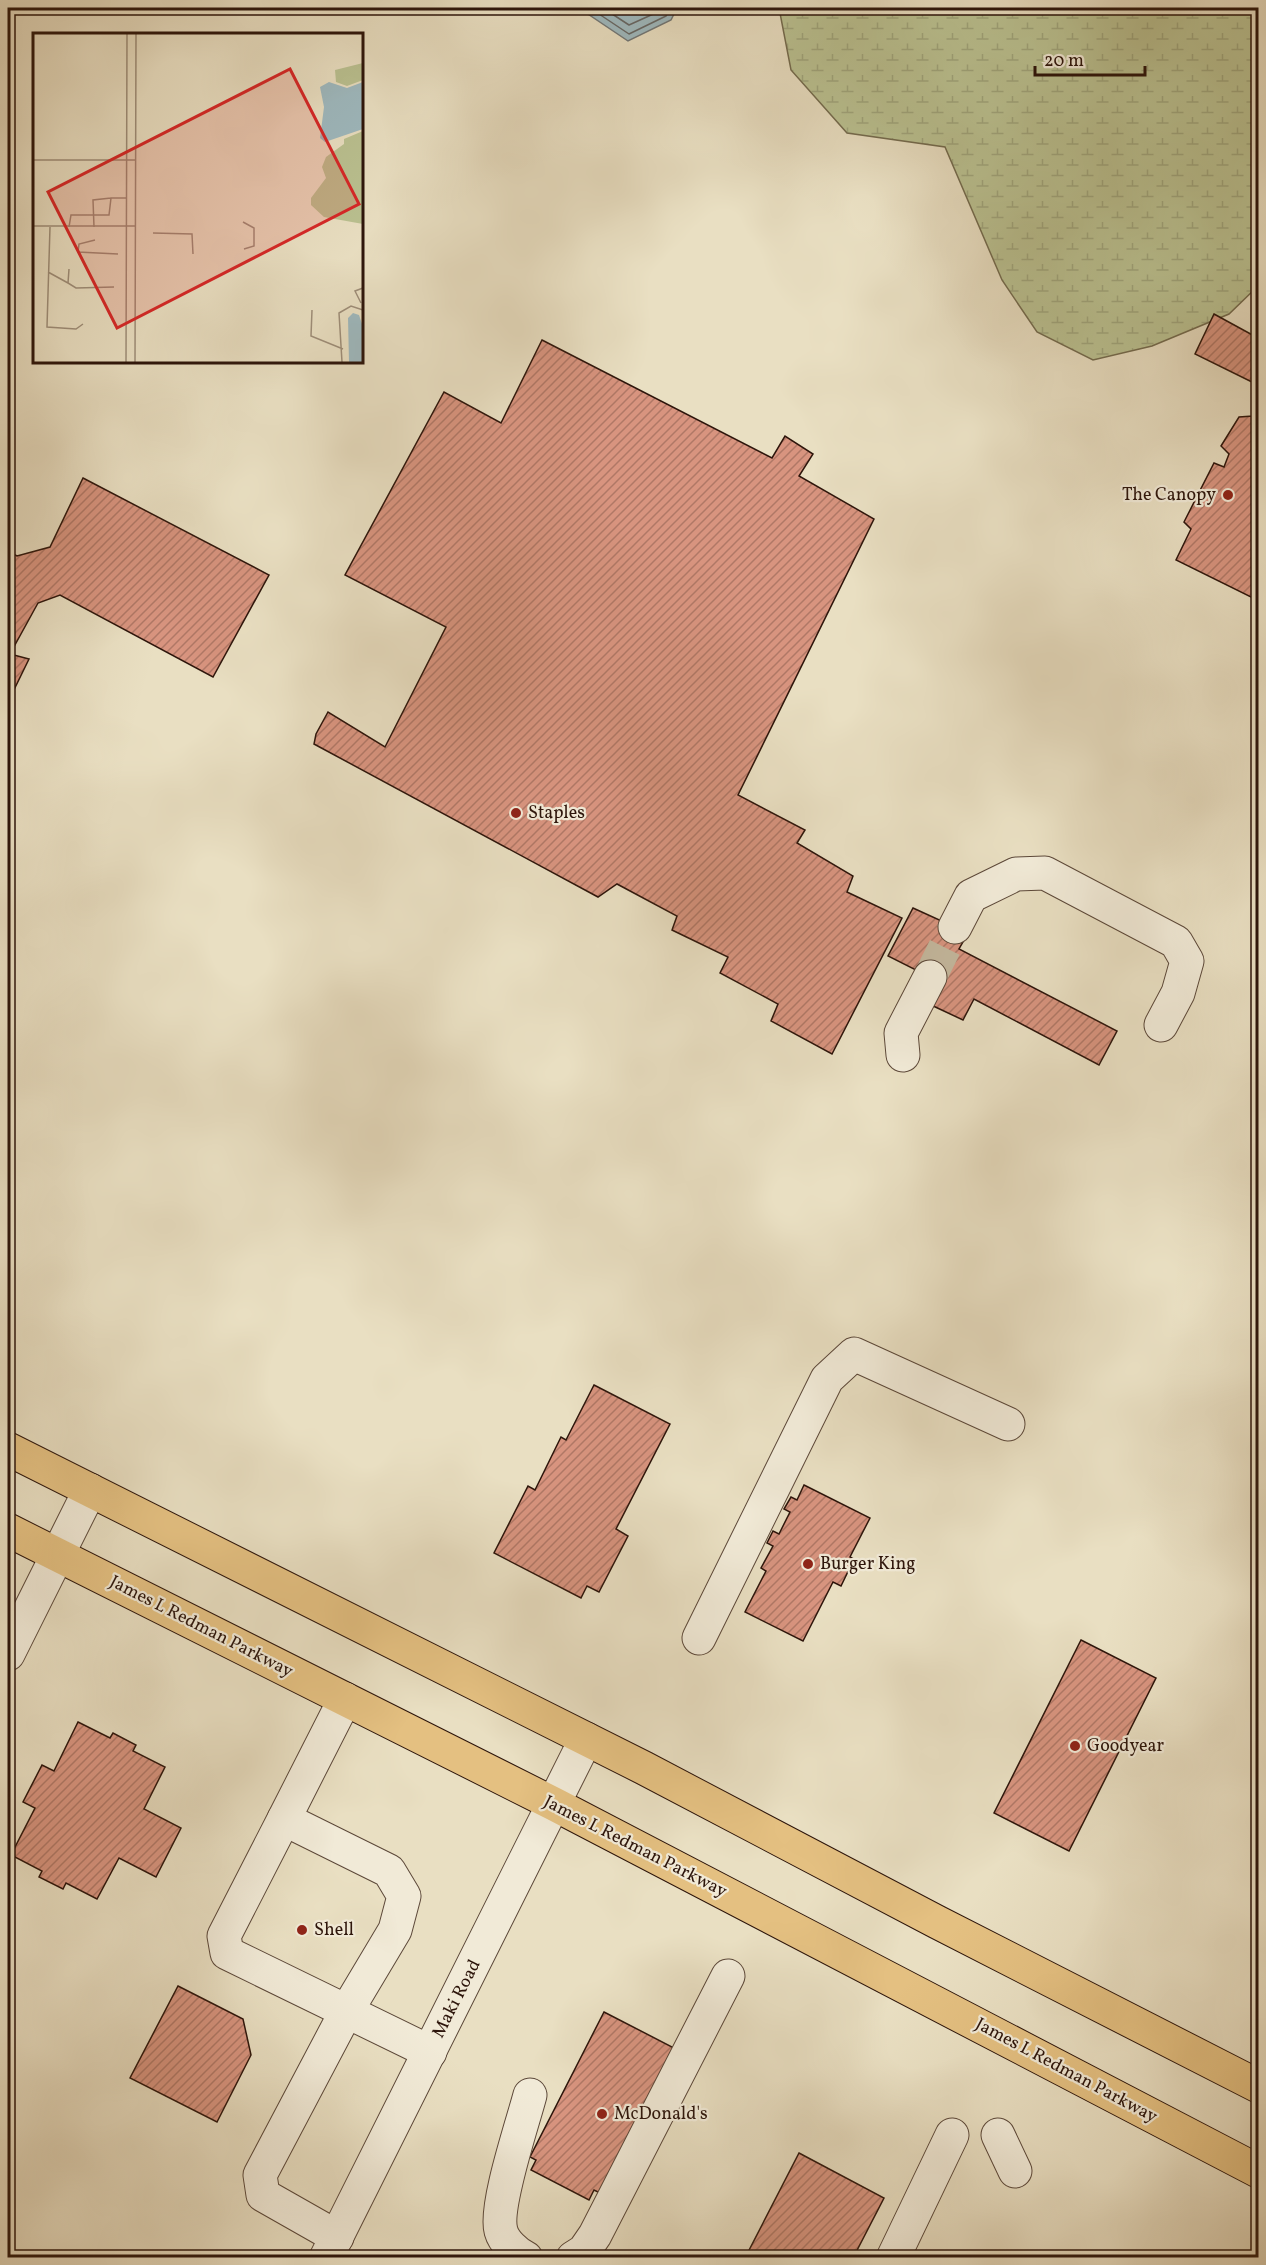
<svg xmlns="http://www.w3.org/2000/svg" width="1266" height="2265" viewBox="0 0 1266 2265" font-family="Vollkorn,serif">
<defs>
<pattern id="wetland-marsh" width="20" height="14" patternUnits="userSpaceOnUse" patternTransform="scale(1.5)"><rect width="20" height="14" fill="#bac191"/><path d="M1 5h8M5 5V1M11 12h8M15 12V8" fill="none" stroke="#a0a57c"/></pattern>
<pattern id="building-hatch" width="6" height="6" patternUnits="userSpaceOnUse" patternTransform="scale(1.5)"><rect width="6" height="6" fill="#d8947f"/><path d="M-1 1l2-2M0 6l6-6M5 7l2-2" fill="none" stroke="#b07866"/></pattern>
</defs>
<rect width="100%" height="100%" fill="#e9dfc2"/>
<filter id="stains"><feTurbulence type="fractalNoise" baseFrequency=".00333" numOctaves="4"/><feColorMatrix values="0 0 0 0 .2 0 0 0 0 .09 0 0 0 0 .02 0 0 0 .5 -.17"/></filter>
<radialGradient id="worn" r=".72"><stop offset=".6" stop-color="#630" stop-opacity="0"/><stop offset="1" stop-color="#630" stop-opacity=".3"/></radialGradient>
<polygon fill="url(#wetland-marsh)" stroke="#746b4e" stroke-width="1.5" points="779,8 1258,8 1258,286 1229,314 1152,346 1093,360 1037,332 1002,280 945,147 847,133 791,70"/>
<polygon fill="#9eb9bf" stroke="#717777" stroke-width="1.5" points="579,8 677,8 671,20 628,41"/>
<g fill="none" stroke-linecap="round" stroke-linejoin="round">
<g stroke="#666765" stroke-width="1.5">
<polyline points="590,8 629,34 666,16 671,8"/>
<polyline points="603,8 629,25 660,11 662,8"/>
</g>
</g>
<g fill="url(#building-hatch)" stroke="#2d150b" stroke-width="1.5">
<polygon points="1214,314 1258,338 1258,385 1195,354"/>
<polygon points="542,340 772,458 785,436 813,454 799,476 874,519 738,795 805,830 797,843 853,876 847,892 902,918 832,1054 771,1021 778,1004 720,973 728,957 672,930 677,916 617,884 598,897 314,744 316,734 328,712 385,747 446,627 345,575 444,392 501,423"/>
<polygon points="1258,404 1258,597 1257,600 1176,560 1191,529 1184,522 1214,463 1224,467 1229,454 1221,446 1239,417 1253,416"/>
<polygon points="83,478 269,575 213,677 60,595 38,603 10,654 29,659 8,702 8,551 17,556 50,547"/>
<polygon points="913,908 968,933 959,949 1117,1031 1099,1065 974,999 963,1020 929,1004 938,981 888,956"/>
<polygon points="594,1385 670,1424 616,1529 628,1536 599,1592 587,1586 581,1598 494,1553 528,1486 535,1490 561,1437 566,1440"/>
<polygon points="804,1485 870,1518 850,1557 854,1559 841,1586 833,1582 803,1641 745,1612 766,1571 761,1568 773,1546 767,1543 773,1531 779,1534 790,1512 784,1509 791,1497 797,1500"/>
<polygon points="1081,1640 1156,1678 1069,1851 994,1813"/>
<polygon points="78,1722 110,1738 113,1733 136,1745 133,1751 165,1767 144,1809 181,1828 156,1877 119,1858 97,1899 66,1883 63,1889 39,1877 42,1871 11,1855 35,1808 23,1802 42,1765 54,1771"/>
<polygon points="178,1986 243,2019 251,2055 217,2122 130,2078"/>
<polygon points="604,2012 674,2048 600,2193 594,2190 589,2200 531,2170 536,2160 530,2157"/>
<polygon points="799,2153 884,2198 853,2258 745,2258"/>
</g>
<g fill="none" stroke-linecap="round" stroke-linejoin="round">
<polyline stroke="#c3b79d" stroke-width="33" stroke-dasharray="33 16" stroke-linecap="butt" points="930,977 955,927"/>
<defs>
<g id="minor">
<polyline points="955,927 971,896 1016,874 1045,873 1176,942 1187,961 1178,993 1161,1025"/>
<polyline points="903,1055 901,1033 930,977"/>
<polyline points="699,1638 827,1379 854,1354 1008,1424"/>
<polyline points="8,1654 90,1490"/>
<polyline points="284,1819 224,1936 227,1953 430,2052"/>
<polyline points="998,2135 1015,2171"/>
<polyline points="337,2237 263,2195 260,2175 346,2012 395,1930 404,1896 389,1871 284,1819 345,1699"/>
<polyline points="326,2258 586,1739"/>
<path d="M526,2258C516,2253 504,2242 501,2231C494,2207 523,2122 530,2095"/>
<polyline points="573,2258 584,2251 595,2235 728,1976"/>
<polyline points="893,2258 952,2135"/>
</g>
<g id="major">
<polyline points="8,1449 644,1768 937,1922 1258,2086"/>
<polyline points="8,1530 554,1804 1258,2171"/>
</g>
</defs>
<use href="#minor" stroke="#5c4839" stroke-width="35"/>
<use href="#major" stroke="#2d150b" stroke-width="35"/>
<use href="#minor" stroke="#f1ead7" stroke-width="33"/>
<use href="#major" stroke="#e4c081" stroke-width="33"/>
</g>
<g fill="#8f2418" stroke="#f1ead7" stroke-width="2">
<circle cx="1228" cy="495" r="6"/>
<circle cx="516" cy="813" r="6"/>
<circle cx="808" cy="1564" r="6"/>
<circle cx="1075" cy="1746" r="6"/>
<circle cx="302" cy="1930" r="6"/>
<circle cx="602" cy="2114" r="6"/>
</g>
<g text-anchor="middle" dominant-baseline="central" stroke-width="4.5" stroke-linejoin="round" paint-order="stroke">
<g font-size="18" fill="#2d150b" stroke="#f1ead7" text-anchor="start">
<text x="1216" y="495" text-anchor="end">The Canopy</text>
<text x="528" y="813">Staples</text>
<text x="820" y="1564">Burger King</text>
<text x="1087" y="1746">Goodyear</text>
<text x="314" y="1930">Shell</text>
<text x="614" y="2114">McDonald's</text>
</g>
<g font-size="18" fill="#2d150b" stroke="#f1ead7">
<text transform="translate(201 1627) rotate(27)">James L Redman Parkway</text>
<text transform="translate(635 1847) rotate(27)">James L Redman Parkway</text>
<text transform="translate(457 1999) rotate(-63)">Maki Road</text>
<text transform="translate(1066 2071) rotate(28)">James L Redman Parkway</text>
</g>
</g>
<g transform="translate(33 33)">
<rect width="330" height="330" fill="#e9dfc2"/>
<path d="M330,30V47L314,53L303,49L302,37ZM330,98V191L291,184L278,172V165L293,145L289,134L293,124L311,111V106Z" fill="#bac191"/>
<path d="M296,49L314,55L330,49V96L292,109L287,105L291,74L287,54ZM320,280L326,282L329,291L330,329H316L315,285Z" fill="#9eb9bf"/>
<path fill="none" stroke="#9e8e79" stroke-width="1.5" d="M0,127H103M210,189L221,195V213L211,216M0,193H103M17,194L14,294L43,296L50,291M36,194L38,182H76L78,165H94M61,194L60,167L78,165M120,200L159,201L160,221M62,207L46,211L45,219L85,221M36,236L35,250L43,255L81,254M15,239L35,250M328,270L322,258L330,255M279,277L278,303L310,316M93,329L94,1M102,329L103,1M309,329L306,280L318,273L330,277"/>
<path fill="#d62828" fill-opacity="0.15" stroke="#d62828" stroke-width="3" d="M257,36L326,171L84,295L15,159Z"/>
<rect width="330" height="330" fill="none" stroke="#2d150b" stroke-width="3"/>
</g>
<rect width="1266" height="2265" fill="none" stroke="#e9dfc2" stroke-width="30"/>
<rect x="9" y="9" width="1248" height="2247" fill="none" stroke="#2d150b" stroke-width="3"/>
<rect x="15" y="15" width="1236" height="2235" fill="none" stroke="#2d150b" stroke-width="1.5"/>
<path d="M1035 66v9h110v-9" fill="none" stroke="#2d150b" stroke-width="3"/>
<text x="1044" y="66" font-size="18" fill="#2d150b" stroke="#f1ead7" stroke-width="4.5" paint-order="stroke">20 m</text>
<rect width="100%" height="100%" filter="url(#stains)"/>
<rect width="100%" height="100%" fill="url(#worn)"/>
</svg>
